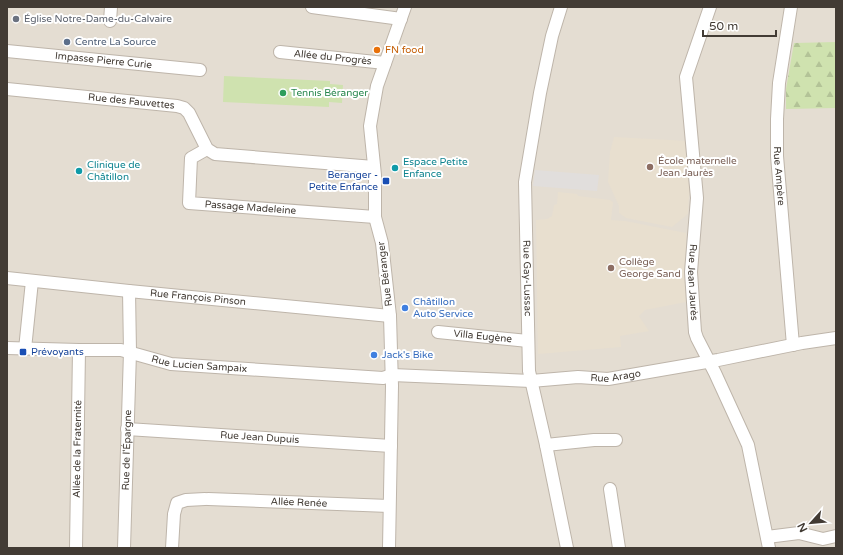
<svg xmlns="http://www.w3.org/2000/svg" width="843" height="555" viewBox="0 0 843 555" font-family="'Varela Round',sans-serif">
<defs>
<pattern id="forest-firs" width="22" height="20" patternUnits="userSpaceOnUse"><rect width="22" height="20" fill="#cfe2af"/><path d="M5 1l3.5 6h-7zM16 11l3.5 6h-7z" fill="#b3c397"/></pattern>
</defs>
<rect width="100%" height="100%" fill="#f0ebe4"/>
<rect fill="#e4ddd2" x="7" y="7" width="829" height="541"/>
<g fill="#e8dfcf">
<polygon points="614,137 688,141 693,193 689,195 688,214 672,227 626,218 619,213 619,206 608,182 610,152"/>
<polygon points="558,192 577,194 578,196 610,200 613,202 611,220 625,221 686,233 686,302 645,310 639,316 649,331 620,336 621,347 538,354 536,220 547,219 552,216 554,205 557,204"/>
</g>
<polygon fill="url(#forest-firs)" points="836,42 836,108 786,109 786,89 794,43"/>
<polygon fill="#cfe2af" points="224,76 330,81 330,84 343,85 342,103 329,102 329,107 223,102"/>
<polygon fill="#e1dedc" points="535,170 599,175 597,191 533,186"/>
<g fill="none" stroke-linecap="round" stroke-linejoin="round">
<defs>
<g id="street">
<polyline points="312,7 401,19"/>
<path id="s1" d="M561,7L552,36L540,93L525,182L529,371L546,445L567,548"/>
<path id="s2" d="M710,7L686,77L697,198L691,272L695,332L697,338L715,373L748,445L769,548"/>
<path id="s3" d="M791,7L779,83L777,119V156L793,345"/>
<polyline points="110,21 111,7"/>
<path id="s4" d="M7,51L200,70"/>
<path id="s5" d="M280,52L385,63"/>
<path id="s6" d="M7,89L177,106L184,108L189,113L207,149L215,154L374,167"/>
<path id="s7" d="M207,149L191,158L189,203L375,217"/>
<path id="s8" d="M7,278L129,291L390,316"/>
<path id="s9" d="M438,332L528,341"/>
<path id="s10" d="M7,348L79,350H121L171,364L383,378L392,375L531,381L578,377L608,379L718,360L802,343L836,338"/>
<polyline points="25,349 32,281"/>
<path id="s11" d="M127,429L391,446"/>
<polyline points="546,445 594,440 616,440"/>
<polyline points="610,489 619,548"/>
<path id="s12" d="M208,499L389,506"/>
<polyline points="767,537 799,533 823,539 836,536"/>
<path id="s13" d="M76,548L79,350"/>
<path id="s14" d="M124,548L130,352L129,291"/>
<polyline points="172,548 174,514 177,503 186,500 205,499"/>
<polyline points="389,548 392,386 390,316 382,243 375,217 375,175 370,126 377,86 405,7"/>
</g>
</defs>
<use href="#street" stroke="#beb5aa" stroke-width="14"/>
<use href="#street" stroke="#fff" stroke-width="12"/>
</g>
<circle fill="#6b7280" stroke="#fff" stroke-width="1.5" cx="16" cy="19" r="4"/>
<circle fill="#5c6f8a" stroke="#fff" stroke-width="1.5" cx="67" cy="42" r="4"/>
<circle fill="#e8710a" stroke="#fff" stroke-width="1.5" cx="377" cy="50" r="4"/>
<circle fill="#2e9e5b" stroke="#fff" stroke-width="1.5" cx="283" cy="93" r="4"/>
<g fill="#8d6e63" stroke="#fff" stroke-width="1.5">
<circle cx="650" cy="167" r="4"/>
<circle cx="611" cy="268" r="4"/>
</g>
<g fill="#0f9aa8" stroke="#fff" stroke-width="1.5">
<circle cx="395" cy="168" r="4"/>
<circle cx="79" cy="171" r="4"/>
</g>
<g fill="#1a4fb4" stroke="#fff" stroke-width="1.5">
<rect x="382" y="177" width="8" height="8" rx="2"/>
<rect x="19" y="348" width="8" height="8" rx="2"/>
</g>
<g fill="#3f7fe0" stroke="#fff" stroke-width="1.5">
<circle cx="405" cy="308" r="4"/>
<circle cx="374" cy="355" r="4"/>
</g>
<g text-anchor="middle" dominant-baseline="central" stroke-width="4" stroke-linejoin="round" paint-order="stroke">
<g font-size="10" fill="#5b616d" stroke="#fff" text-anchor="start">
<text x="24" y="19">Église Notre-Dame-du-Calvaire</text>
</g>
<g font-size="10" fill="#4e5e75" stroke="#fff" text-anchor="start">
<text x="75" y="42">Centre La Source</text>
</g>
<g font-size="10" fill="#c56008" stroke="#fff" text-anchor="start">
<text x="385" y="50">FN food</text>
</g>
<g font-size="10" fill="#423b34" stroke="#fff">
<text stroke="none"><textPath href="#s5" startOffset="53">Allée du Progrès</textPath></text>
<text stroke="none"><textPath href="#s4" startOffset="97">Impasse Pierre Curie</textPath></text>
<text stroke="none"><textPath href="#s6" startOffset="125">Rue des Fauvettes</textPath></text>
<text stroke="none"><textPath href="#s3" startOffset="170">Rue Ampère</textPath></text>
<text stroke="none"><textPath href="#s7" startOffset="125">Passage Madeleine</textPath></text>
<text transform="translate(385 274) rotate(-97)">Rue Béranger</text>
<text stroke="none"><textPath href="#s1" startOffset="275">Rue Gay-Lussac</textPath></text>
<text stroke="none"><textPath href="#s2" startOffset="280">Rue Jean Jaurès</textPath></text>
<text stroke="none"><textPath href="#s8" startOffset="192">Rue François Pinson</textPath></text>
<text stroke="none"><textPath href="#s9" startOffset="45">Villa Eugène</textPath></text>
<text stroke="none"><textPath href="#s10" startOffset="194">Rue Lucien Sampaix</textPath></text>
<text stroke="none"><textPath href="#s10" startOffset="612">Rue Arago</textPath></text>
<text stroke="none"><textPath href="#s11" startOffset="133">Rue Jean Dupuis</textPath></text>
<text stroke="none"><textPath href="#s13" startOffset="99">Allée de la Fraternité</textPath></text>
<text stroke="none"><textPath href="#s14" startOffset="98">Rue de l'Épargne</textPath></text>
<text stroke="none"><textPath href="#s12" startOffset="91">Allée Renée</textPath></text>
</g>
<g font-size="10" fill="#27864d" stroke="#fff" text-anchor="start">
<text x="291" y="93">Tennis Béranger</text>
</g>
<g font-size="10" fill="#785e54" stroke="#fff" text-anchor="start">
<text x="658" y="161">École maternelle<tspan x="658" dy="12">Jean Jaurès</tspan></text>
<text x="619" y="262">Collège<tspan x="619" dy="12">George Sand</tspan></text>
</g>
<g font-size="10" fill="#0d838f" stroke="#fff" text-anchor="start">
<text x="403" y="162">Espace Petite<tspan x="403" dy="12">Enfance</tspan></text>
<text x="87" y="165">Clinique de<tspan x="87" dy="12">Châtillon</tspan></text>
</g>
<g font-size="10" fill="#164399" stroke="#fff" text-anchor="end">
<text x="378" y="175">Beranger -<tspan x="378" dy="12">Petite Enfance</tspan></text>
<text x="31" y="352" text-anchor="start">Prévoyants</text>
</g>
<g font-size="10" fill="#366cbe" stroke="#fff" text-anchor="start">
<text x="413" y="302">Châtillon<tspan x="413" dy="12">Auto Service</tspan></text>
<text x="382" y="355">Jack's Bike</text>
</g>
</g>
<rect width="843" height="555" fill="none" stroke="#423b34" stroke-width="16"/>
<g transform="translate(811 523) rotate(243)" stroke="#ffffff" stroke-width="3" paint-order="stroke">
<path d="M0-3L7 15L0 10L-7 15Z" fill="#423b34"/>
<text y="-6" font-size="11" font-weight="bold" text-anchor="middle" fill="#423b34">N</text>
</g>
<path d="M703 30v6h73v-6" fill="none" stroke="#423b34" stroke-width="2"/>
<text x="709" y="30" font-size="12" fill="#423b34" stroke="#ffffff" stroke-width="3" paint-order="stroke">50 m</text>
</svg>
